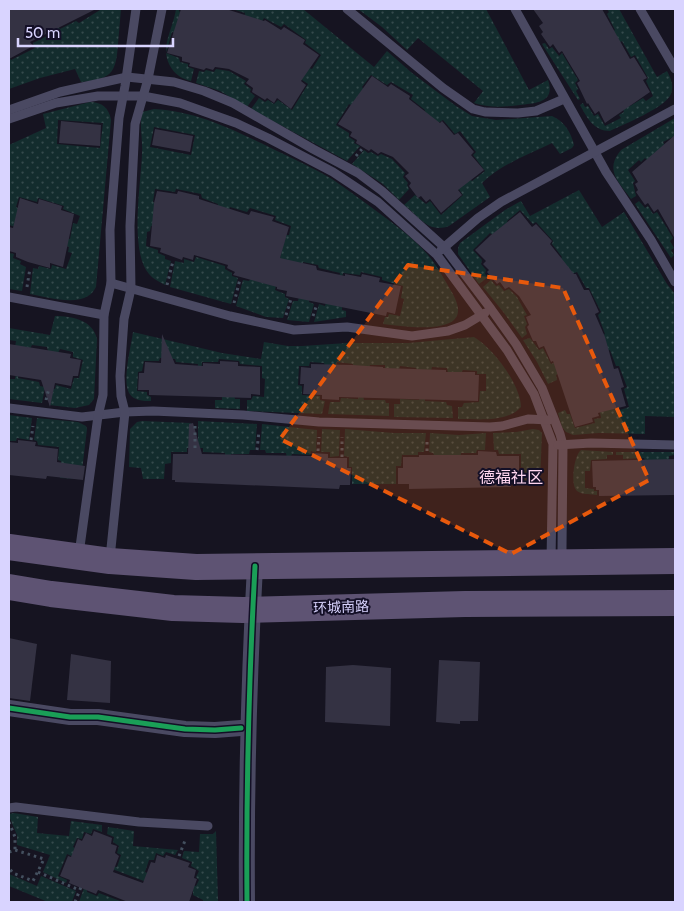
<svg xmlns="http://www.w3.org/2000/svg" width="684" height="911" viewBox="0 0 684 911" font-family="Cabin,'Noto Sans SC',sans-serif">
<defs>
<pattern id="green-dots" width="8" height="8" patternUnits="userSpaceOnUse" patternTransform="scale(1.25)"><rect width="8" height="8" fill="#132c2d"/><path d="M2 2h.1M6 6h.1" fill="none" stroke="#354a4c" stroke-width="1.8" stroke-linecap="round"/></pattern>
</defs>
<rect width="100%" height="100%" fill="#161421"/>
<g fill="url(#green-dots)" fill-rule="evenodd">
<path d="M31,9H53L56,14L53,17L60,29L76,21L79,23L100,10V9H121C120,21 119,32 118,44C116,74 111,79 81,82L75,69L40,78L9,89V56L11,60L35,48L33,43L49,35L43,24L25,12Z"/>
<path d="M176,9H179V11L182,14L181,34L172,32L166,53L179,58L180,62L188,64V67L194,69L191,81C183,79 177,76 172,69C158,49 173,30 176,9Z"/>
<path d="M232,9H303L374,67L387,51L412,73L456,106L472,116L496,120L552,116C564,121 571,132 574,145L572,148L560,154L552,143C528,155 501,164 482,183L490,197L449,226C428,234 419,216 404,205L415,195L426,204L430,201L441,215L463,195L455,184L470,179L472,181L485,171L473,155L476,152L460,131L455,134L443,120L430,128L419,121L425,110L411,99L413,95L391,82L387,85L371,75L362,87L365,91L357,109L349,104L336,125L349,133V137L355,141L354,143L360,146L347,161L251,109L259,98L265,102L268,100L274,104L278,100L292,110L308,84L296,76L309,68L312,69L321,55L305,43L306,40L284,24L281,27L264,18L256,31L242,28L245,13Z"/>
<path d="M358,9H486L529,90L548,80C556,103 535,103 520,105C504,107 489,108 474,103L483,91L418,38L407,50L382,27Z"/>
<path d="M607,9H619L657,77L667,71C671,78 674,86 671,94C665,108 624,124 610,131C594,131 587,118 580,105L583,103L585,107L588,106L594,116L598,114L605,126L621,118L619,115L624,112L621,105L626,102L630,106L643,98L646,101L653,96L646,81L648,78L635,55L631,57L622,41L612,47L605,37L615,30L607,14L609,12Z"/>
<polygon points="545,43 549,49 552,47 559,56 562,53 578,80 575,83 578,89 576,91 580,99 578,100 542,44"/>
<polygon points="216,69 229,71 246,81 244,84 251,89 250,92 255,96 247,107 220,91 196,83 199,71 204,72 206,70 214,72"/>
<path d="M90,102C102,102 109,108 111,120L96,287C94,290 92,294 88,296C74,305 45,297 30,294L33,268L38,269L39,266L51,269L52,265L66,269L72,253L68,252L69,247L62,244L64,237L70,239L73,223L77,224L80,216L63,209L64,206L38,198L37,202L19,197L16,207L20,209L22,229L9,225V145L46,128L43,114ZM58,120L103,123L100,148L57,144Z"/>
<path d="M154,109C197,111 236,131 275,150C294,159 313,168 332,179C347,189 361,200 375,210C395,225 417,240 432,260C439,269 444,279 450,289C455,297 463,312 454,320C440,332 400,326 383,324L385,317H388L389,314L400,316L404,299L401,298L403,286L382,280V277L361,272L360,275L343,273L341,283L338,282L340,273L319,268L318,265L303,262L302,265L279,263L285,235H289L291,226L275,220L276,216L250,208L247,212L230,207L227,219L215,216L218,204L202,198L201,194L176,189L175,192L155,189L153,202L157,204L159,227L151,226L150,231L147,232L146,246L158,250V253L165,256V259L171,261L165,285C160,282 153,279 149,274C129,251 141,184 142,154C143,140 139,125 142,112ZM154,127L195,135L191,155L150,147Z"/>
<path d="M675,118V136L663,142L666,147L651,164L645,158L641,162L639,160L628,170L635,181L633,183L636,196L631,199C619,182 604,170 621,150Z"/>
<polygon points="364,150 368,153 371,152 378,156 381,154 392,159 405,173 403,177 408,183 407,185 409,189 399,200 383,184 352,164"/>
<polygon points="579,190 602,227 624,212 667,284 675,294 675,417 645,416 645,434 599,433 573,435 566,432 562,427 558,413 565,410 567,414 570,414 575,428 595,423 594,419 601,418 599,407 614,407 617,411 629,407 624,389 627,387 619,366 616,366 610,350 599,354 591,340 605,334 598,315 601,312 589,288 586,288 577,272 562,278 553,268 562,257 552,244 553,241 536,222 533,224 520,210 507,221 509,224 497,239 490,233 473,250 482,260 481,264 486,270 485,274 488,277 479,284 458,254 458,248 460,243 505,210 521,201 530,216"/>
<polygon points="639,201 645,208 648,206 653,214 657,212 673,238 670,241 674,248 671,250 674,255 671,258 635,204"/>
<polygon points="9,253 14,254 13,258 21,261 20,264 26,267 22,291 9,289"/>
<polygon points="196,257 225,266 225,269 232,273 232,276 238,278 231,304 170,287 175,261 184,263 184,259 194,262"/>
<polygon points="251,278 277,281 275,290 285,294 285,297 289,299 283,318 266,317 236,306 243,280 249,281"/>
<polygon points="491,280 496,286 499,285 504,291 509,289 517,297 527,315 524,316 527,324 525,327 527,334 522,338 504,313 483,287"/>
<polygon points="299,297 309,299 309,302 314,304 309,322 287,320 293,301 298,301"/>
<polygon points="326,302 342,305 342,310 346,311 346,317 314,322 319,304 325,306"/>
<path d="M55,316C72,316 93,320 97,339L94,399L89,405L75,408L49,405L52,388L55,389L56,385L71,389L74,378H79L83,360L73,357V352L60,349L58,353L48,351L47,347L32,345L30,349L15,347L16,341L9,340V328L50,335Z"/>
<path d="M133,332L222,353L261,359L264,342L288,346H302L347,343H408L474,337C493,348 521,385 521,407C507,423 478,419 458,419V407H462L464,403L479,402L480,391H486V374H477V371L463,370L461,373H448L447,368L432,367L431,371H416V368L400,366L399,371L385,370V365H370L369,369L353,368V364L337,362L336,367L325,366L324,363L310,362L309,366H299L298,385L302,386V395L320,396V400L325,401L322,414L247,411V400H251L253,396L264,397L265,379L262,378V366L240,364L239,361L219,359L218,362H202L201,373H197L198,364L176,362L175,359L160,358L159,361H144L142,371L138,372L137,391L147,392V395L151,397V401C143,401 134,401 129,393C122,380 131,347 133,332Z"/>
<polygon points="530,338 539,350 543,348 551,364 556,362 560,373 556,375 557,380 548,384 537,362 523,340"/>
<polygon points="17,368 20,369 18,378 39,382 40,386 45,387 42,403 9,399 9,379 15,379"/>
<polygon points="421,391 425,391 425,401 446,402 447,405 452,406 453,418 394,417 394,404 400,404 400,399 419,400"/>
<polygon points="222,395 234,395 235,399 240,399 240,409 215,408 215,400 222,400"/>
<polygon points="359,396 363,396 364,400 385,400 386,403 389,403 389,416 328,414 330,402 340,402 341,398 358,399"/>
<polygon points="9,415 32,418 29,440 17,438 16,441 9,441"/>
<polygon points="37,418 78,422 86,426 87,429 81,479 60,478 61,461 58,460 59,447 38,445 37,441 34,440"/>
<polygon points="142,421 191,423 192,448 187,448 187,452 171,452 171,463 165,464 164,479 143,479 141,468 129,467 130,429 137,422"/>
<polygon points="198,421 257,424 255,450 250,450 249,454 231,454 230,463 225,463 225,453 203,452 203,448 198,448"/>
<polygon points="262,424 317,430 316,452 311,451 310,455 292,454 291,457 287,458 286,453 266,453 265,450 260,450"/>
<polygon points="322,429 340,430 339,456 330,457 330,452 321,452"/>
<polygon points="345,429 394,433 426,433 424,452 418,452 418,455 402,455 401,466 396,466 396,484 352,484 352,467 349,467 349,457 344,456"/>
<polygon points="533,429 539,430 542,433 540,483 525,483 524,468 521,467 521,454 499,454 498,450 494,450 493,433 516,432"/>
<polygon points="430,433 459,435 486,433 485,450 477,450 476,453 461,453 460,465 456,455 434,455 433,453 429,452"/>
<path d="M581,450L613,452V455H607V459L591,460L590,471H585V488L594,489V491H597V495C591,494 582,495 577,491C570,485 574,455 581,450Z"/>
<polygon points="616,452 674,452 674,455 669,456 669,460 645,461 644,458 623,459 623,455 616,455"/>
<polygon points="14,813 38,817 37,833 69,836 71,821 102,825 102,832 93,829 91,834 84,832 82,839 77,838 73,847 81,851 78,859 67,854 58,876 67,880 66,883 43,872 50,855 17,845 17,835 9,816 9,814"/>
<polygon points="108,827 134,831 133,846 178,850 175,855 166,852 163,856 156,853 154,860 149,860 145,872 155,876 149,883 107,867 108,865 117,867 121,855 117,853 119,846 113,842 114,837 107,834"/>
<polygon points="216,831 218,902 203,902 203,900 193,895 193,891 187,888 188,884 196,886 199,880 196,877 199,871 191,866 192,862 182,858 184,851 199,852 200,834 213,834"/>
<polygon points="9,874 37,886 41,876 76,891 72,902 48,902 9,886"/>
<polygon points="84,888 87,889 87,892 97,896 99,893 123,902 79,902"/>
</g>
<g fill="#343243">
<polygon points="9,9 96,9 30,42 33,46 9,59"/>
<polygon points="181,9 226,9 264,21 265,20 281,30 284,27 305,40 303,44 319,55 301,81 306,85 291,109 277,98 274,103 267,98 265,100 252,92 253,88 246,83 249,79 229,69 215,67 213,70 206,68 204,70 189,66 190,63 182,61 182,57 167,53"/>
<polygon points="533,9 602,9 630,59 634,57 647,78 643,80 650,92 605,123 599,111 595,114 588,103 587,104 577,83 580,81 562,51 559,53 553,44 550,47 541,34 543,32 539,26 543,23"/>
<polygon points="372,76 388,87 391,84 410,96 409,99 440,123 442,121 454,135 458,133 474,152 471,155 484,170 458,190 462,195 441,213 430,199 426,202 421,196 418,198 409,186 411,183 405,176 409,173 393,157 381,152 378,154 371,149 369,151 356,143 357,140 350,136 352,132 338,124 350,106"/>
<polygon points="61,121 101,125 100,146 59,143"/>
<polygon points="155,129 193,136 190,152 152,145"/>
<polygon points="675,135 675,239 658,209 654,212 648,203 645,205 636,192 638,190 635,184 638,182 632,172"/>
<polygon points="157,191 177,194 178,191 199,196 199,199 249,215 251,211 274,217 272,221 289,227 280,258 316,266 317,270 345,276 345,274 361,277 362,274 380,278 379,282 401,286 395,314 387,312 386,316 286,296 287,291 277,289 277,287 233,275 235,272 227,268 228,265 194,255 193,260 183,257 182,260 160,252 161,248 150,246 154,203"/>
<polygon points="20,198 38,204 39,199 62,206 61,210 74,214 63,267 50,263 50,268 28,262 16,257 16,253 9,251 9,227 13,228"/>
<polygon points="520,212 532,227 536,224 552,241 550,244 574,274 576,274 584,290 589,290 599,312 595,314 605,337 614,369 618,368 624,387 621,388 626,406 598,413 599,416 592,418 593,422 575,427 553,361 551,362 544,346 539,348 536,341 533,341 527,327 529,325 526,317 531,315 519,296 509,287 505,289 500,282 497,284 487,272 489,270 483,264 486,261 475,250 491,235"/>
<polygon points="162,334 175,364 203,366 203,363 220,364 220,361 238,362 238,366 260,367 260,395 251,394 251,398 149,395 149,390 138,390 139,373 144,373 145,362 161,363"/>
<polygon points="9,344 71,354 70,358 81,360 78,376 73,376 71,386 55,383 50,407 41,380 9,375"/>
<polygon points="311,364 352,365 383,367 383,368 446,370 446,372 475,372 475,375 479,375 478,401 339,397 339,400 322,399 322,395 303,394 304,384 300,384 301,367 311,368"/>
<polygon points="193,423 202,454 312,456 312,453 328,454 328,458 347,458 347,468 351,468 350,485 340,485 339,489 175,482 175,480 172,480 173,454 188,454 189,424"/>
<polygon points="18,440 36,442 35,446 58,449 57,462 85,466 83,480 47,476 46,479 9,475 9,442 18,443"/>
<polygon points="478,451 496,452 497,456 519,456 519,484 511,484 511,487 409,489 409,484 398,484 398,468 403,468 403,457 419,457 419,455 478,455"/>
<polygon points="675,459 675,495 599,496 599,490 596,490 596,487 593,487 592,461"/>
<polygon points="9,638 37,644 30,701 9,698"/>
<polygon points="71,654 111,661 110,703 67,700"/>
<polygon points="439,660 480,662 478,721 460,721 460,724 436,722"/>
<polygon points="353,665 391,668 390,726 325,722 326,667"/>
<polygon points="94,831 112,838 111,844 117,846 115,853 119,856 113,872 143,883 151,862 155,863 157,855 165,858 166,855 190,863 188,867 196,870 194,878 197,879 189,902 128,902 98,890 96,894 69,883 70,880 60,876 68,856 71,857 78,839 82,841 86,833 92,836"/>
</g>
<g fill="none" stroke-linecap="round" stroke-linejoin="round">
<g stroke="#44505f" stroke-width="3" stroke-dasharray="2.5 4" stroke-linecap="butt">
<polyline points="356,156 362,149"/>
<polyline points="167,285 173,261"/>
<polyline points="27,287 30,268"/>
<polyline points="234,303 240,279"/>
<polyline points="286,315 291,299"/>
<polyline points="313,316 317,304"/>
<polyline points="46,400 49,388"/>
<polyline points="31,440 33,426"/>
<polyline points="195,448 195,426"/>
<polyline points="257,450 259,431"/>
<polyline points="318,451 319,437"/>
<polyline points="427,451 427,439"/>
<polyline points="342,457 342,437"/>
<polyline points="9,822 15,837 15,850"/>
<polyline points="9,852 15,850 44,859 33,881 13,873 9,868"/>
<polyline points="179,856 186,838"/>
<polyline points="38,872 79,890"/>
<polyline points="75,902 81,887"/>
</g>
<g stroke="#4a4962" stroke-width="9">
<polyline points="347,9 443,88 473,109 485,112 518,113 536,111 564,99"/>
<polyline points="515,9 606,172 651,240 675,282"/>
<polyline points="640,9 675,69"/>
<polyline points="9,110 60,92 127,77 174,82 204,91 233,103 313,149 358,173 382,191 444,247 491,309 516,344 542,388 560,434 563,445 562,549 563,560"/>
<polyline points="9,119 56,103 98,96 143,96 180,103 236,123 268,138 333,172 378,202 437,255 507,350 534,394 553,444 551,561"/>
<polyline points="441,250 478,218 501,202 675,109"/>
<polyline points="111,283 230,316 294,330 347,327 412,336 448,331 465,325 485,313"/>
<polyline points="9,297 104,315"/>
<polyline points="9,408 82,417 125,412 153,411 243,415 319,422 490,427 502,426 528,419 549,420"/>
<polyline points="558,445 591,443 675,445"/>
<polyline points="79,554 98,416 103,395 104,315 111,283 110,230 119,118 125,86 136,9"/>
<polyline points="110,558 125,412 121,396 120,376 124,319 131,289 130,226 135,124 148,79 162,9"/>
<polyline points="9,808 16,807 139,822 208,826"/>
</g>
<g stroke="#4a4962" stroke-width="16">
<polyline points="9,708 70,717 98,717 185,729 215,730 241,728"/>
<path d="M247,902C246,790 249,678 255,566"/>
</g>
<g stroke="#5e5373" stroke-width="26">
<polyline points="9,547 110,561 196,567 675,561"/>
<polyline points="9,587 51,594 173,608 243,610 465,604 675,603"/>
</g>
<defs>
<g id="cycleway">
<polyline points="9,708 70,717 98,717 185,729 215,730 241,728"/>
<path d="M247,902C246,790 249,678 255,566"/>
</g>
</defs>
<use href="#cycleway" stroke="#130f26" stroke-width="8"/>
<use href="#cycleway" stroke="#1a9f57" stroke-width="5"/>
</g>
<path fill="#e8590c" fill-opacity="0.2" stroke="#e8590c" stroke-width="4" stroke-dasharray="10 6" stroke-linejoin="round" d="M408,265L563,288L649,480L511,554L280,439Z"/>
<g text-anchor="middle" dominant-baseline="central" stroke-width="4" stroke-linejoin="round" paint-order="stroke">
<g font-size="14" fill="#d9d4ff" stroke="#130f26">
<text transform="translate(341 607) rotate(-2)">环城南路</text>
</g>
<g font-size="16" fill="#ffd6f0" stroke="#130f26">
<text x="511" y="477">德福社区</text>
</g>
</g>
<rect width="684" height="911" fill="none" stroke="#d9d4ff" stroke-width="20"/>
<path d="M18 38v8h155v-8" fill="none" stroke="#d9d4ff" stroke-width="2.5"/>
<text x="25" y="38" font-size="15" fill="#d9d4ff" stroke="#130f26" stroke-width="4" paint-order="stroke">50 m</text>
</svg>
